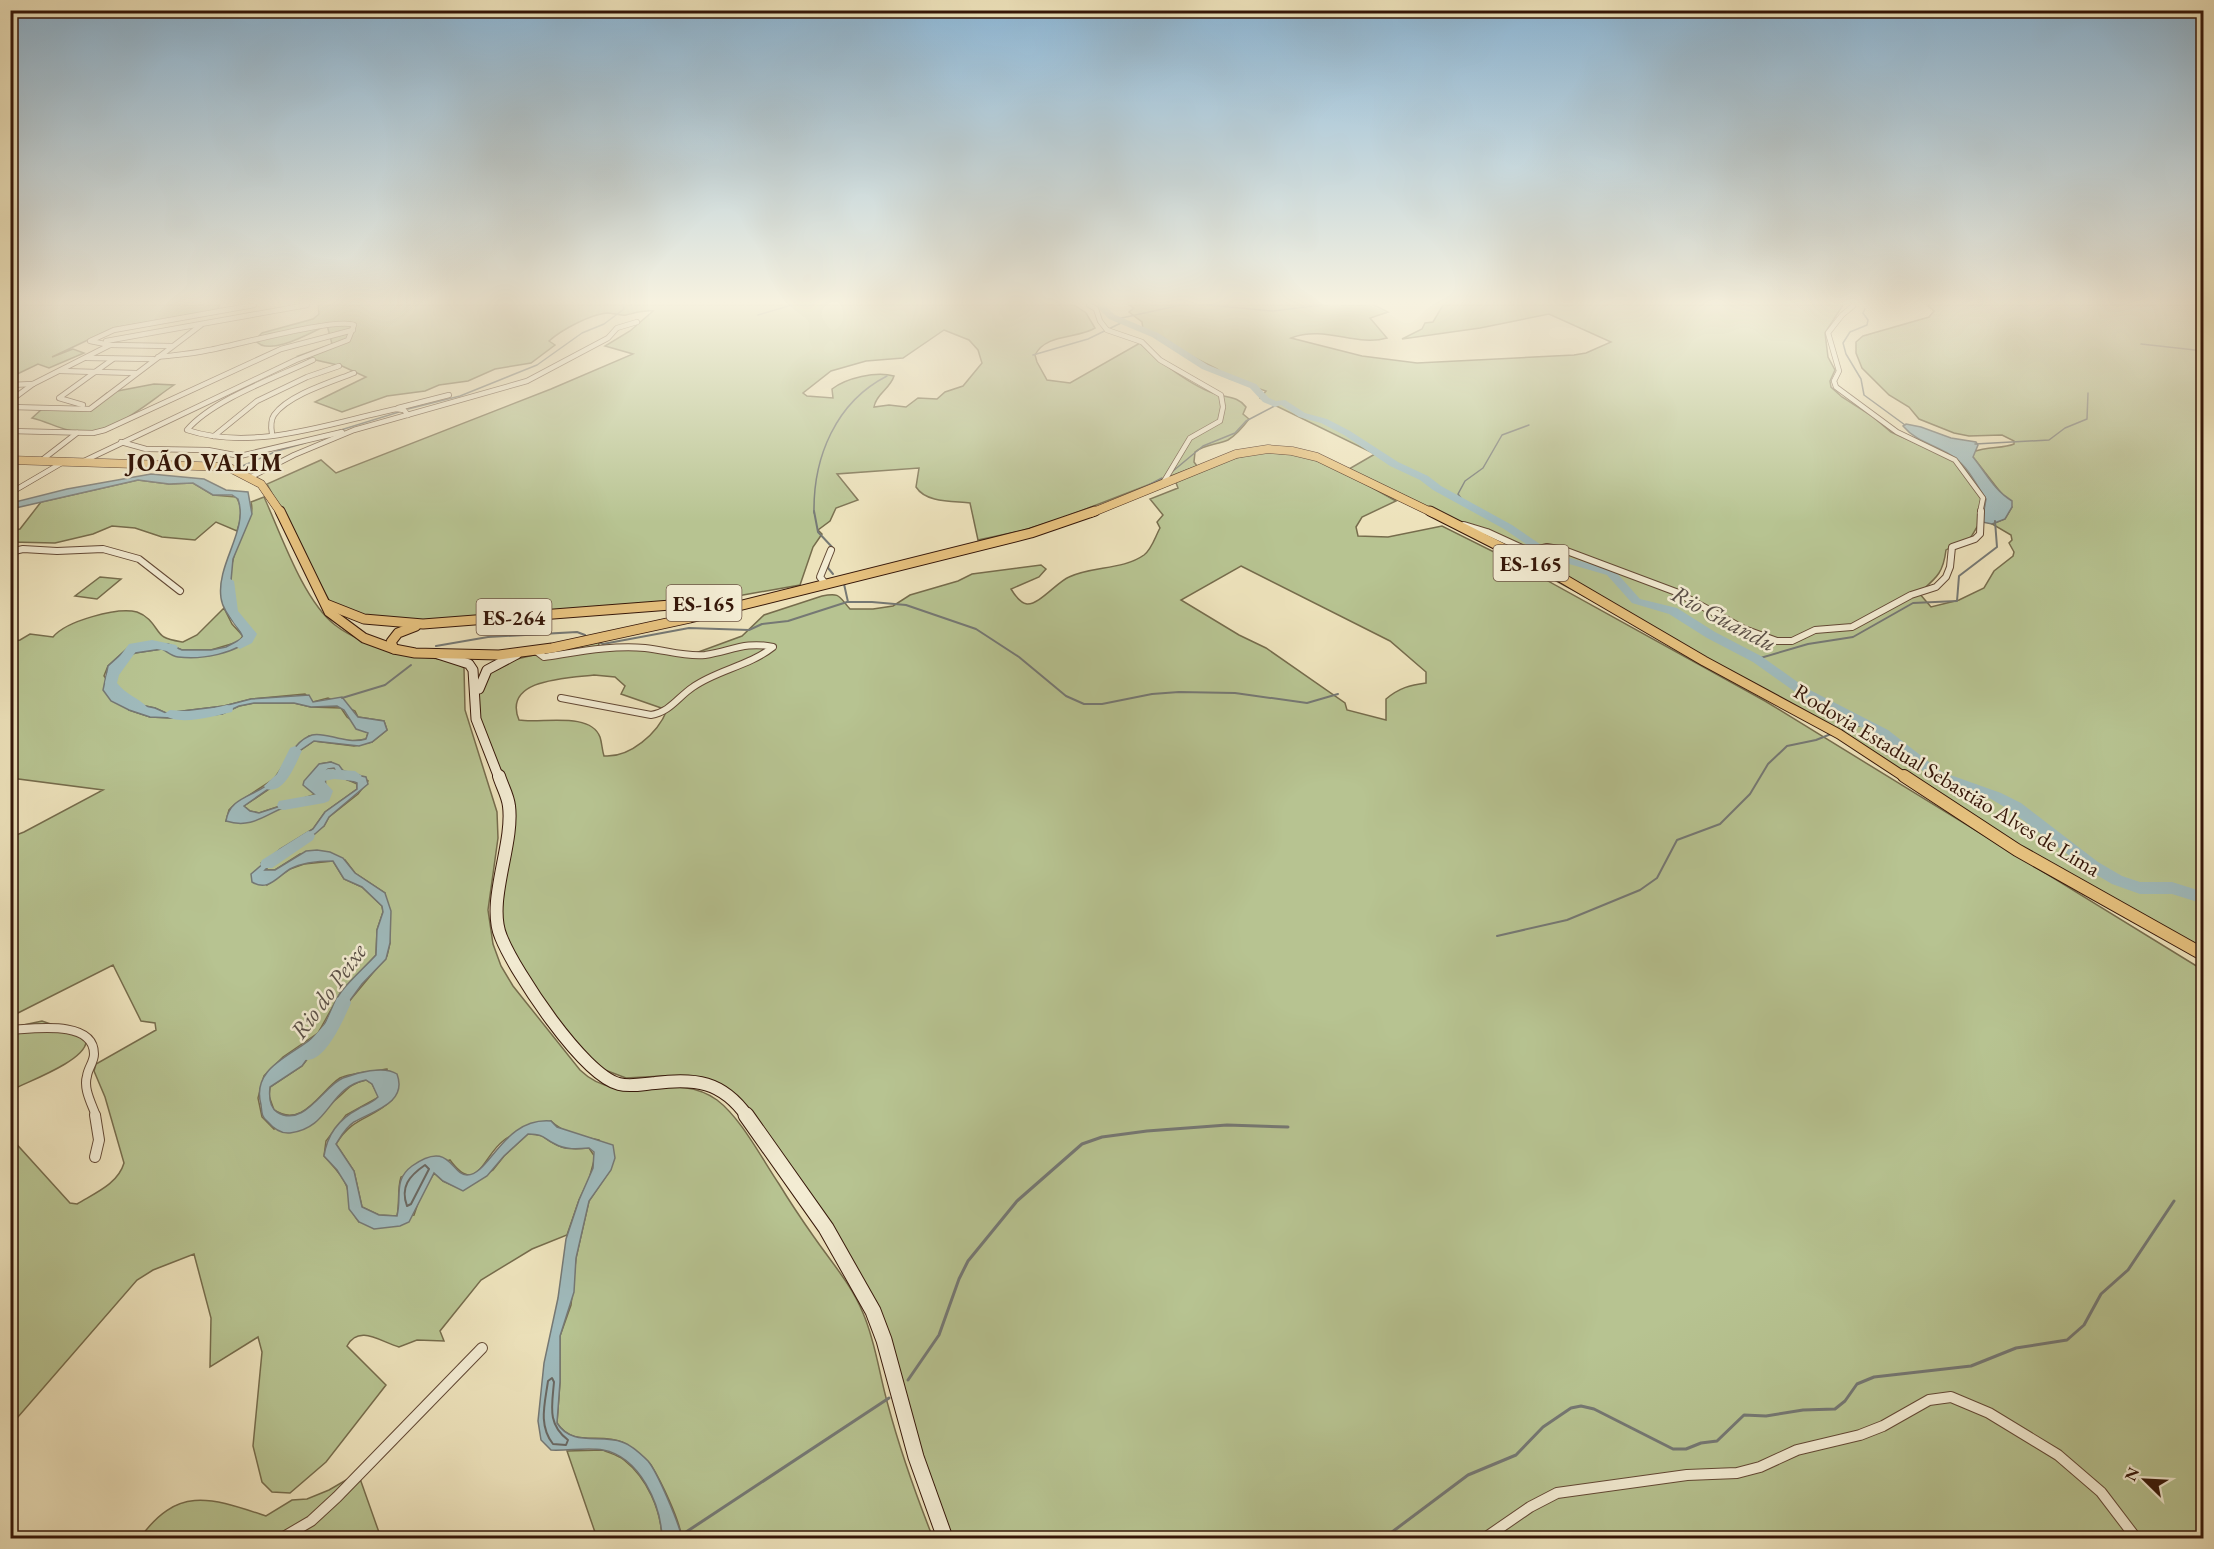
<svg xmlns="http://www.w3.org/2000/svg" width="2214" height="1549" viewBox="0 0 2214 1549" font-family="'EB Garamond',serif">
<rect width="100%" height="100%" fill="#ede2bb"/>
<filter id="stains"><feTurbulence type="fractalNoise" baseFrequency=".00333" numOctaves="4"/><feColorMatrix values="0 0 0 0 .2 0 0 0 0 .09 0 0 0 0 .02 0 0 0 .5 -.17"/></filter>
<radialGradient id="worn" r=".72"><stop offset=".6" stop-color="#630" stop-opacity="0"/><stop offset="1" stop-color="#630" stop-opacity=".3"/></radialGradient>
<g fill="#b7c391" stroke="#766c4c" stroke-width="1.5" fill-rule="evenodd">
<polygon points="10,305 220,305 217,310 113,328 52,357 73,349 84,353 49,368 38,364 11,377"/>
<path d="M318,305H1074L1086,313L1095,328C1078,339 1046,333 1035,355L1037,362L1047,380L1070,383L1140,343C1156,360 1195,388 1216,394C1227,398 1238,396 1246,407L1243,414L1249,419C1243,427 1236,435 1228,440C1217,445 1205,444 1195,452L1194,462L1197,466L1060,519L1021,531L978,540L970,503C953,501 926,503 916,487L919,468L837,474L858,500L836,508L830,521L818,530L822,534L813,547L800,585L743,595L659,604L415,622L367,617L330,602L267,484L321,460L336,473L551,389L633,354L605,346L630,331L653,311C643,310 635,313 626,315C620,316 613,313 607,313C591,314 561,330 549,341L555,345L531,363L495,369L468,381L439,385L425,391L387,396L342,412L315,402L366,377L342,366L298,356L332,344L327,325C310,333 268,358 255,340L262,333L313,319L319,314ZM944,330L969,340L978,350L982,363L963,386L945,392L937,399L918,398L906,407L889,405L874,407C876,394 890,389 894,376C876,371 846,378 832,389L833,398L807,396L803,393L831,371L866,361L903,358Z"/>
<path d="M1129,305H1374L1388,312L1370,318L1387,338C1356,347 1325,325 1291,338L1362,356L1417,363L1574,355L1586,353L1611,342L1549,314L1480,328L1402,339L1422,329L1425,323L1433,322L1443,305H1843L1825,333L1828,357L1835,370L1830,381L1831,387L1842,397L1872,416L1891,432L1943,455L1958,459L1986,499L1982,522C1974,527 1974,538 1965,542C1958,546 1953,545 1946,550C1943,574 1936,578 1919,593L1931,607L1959,600L1984,588L1994,571L2013,556L2014,552L2009,543L2012,540L2011,535L1992,524L2005,519L2012,507L1973,457V452C1988,446 2002,449 2014,444V441L2002,435L1969,436L1954,433L1919,419L1909,407L1889,395L1862,368L1856,353V342L1863,336L1929,317L1934,311L1927,305H2203V960L1771,697L1349,469L1375,454L1260,398L1266,391L1228,378L1217,369L1177,349L1164,338L1143,329L1142,322L1129,312L1134,308Z"/>
<path d="M154,384L174,385C144,405 108,441 68,430C56,427 45,421 32,418L42,409H87L107,393Z"/>
<path d="M1261,452L1302,455L1337,468L1396,501L1362,517L1356,527L1358,536L1388,537L1442,526L1510,560L1765,701L2203,970V1538H944L887,1344L778,1160L717,1089L663,1076L626,1078L597,1067L516,969L500,930L511,822L477,718L479,683L482,674L517,659L600,639L598,648H635L675,655L693,654L742,636L764,615L822,596C841,592 839,597 850,609H873L893,606L910,595L958,581L972,574L1041,565L1046,569L1039,577L1011,589C1014,594 1020,603 1027,604C1039,605 1057,582 1069,577C1092,566 1123,570 1144,555C1152,549 1155,537 1160,528L1157,522L1163,515L1150,499L1178,488L1175,480L1215,463ZM1241,566L1390,641L1426,672V683C1410,685 1399,688 1386,699V720L1347,710L1345,703L1266,648L1239,635L1181,600ZM594,675L615,677L625,686L621,694L667,710C658,733 630,758 604,756C602,750 602,743 600,737C590,711 540,724 519,720C502,679 567,678 594,675Z"/>
<path d="M138,480L169,484L193,483L213,495L236,497C243,506 241,521 237,531L216,522L195,540L162,537L135,528L112,526L93,534L55,543L11,542V531L20,529L41,502Z"/>
<path d="M264,497C281,534 303,600 335,625C353,639 376,646 397,653C418,659 446,655 464,668L465,710L497,812L498,838L488,910L493,944L501,966L513,986L580,1070C621,1110 674,1068 717,1100C741,1118 762,1159 779,1184C790,1202 802,1220 814,1237C832,1263 851,1284 863,1313C876,1343 879,1374 888,1405C900,1450 916,1495 933,1538H682C679,1519 662,1483 651,1465C646,1458 630,1446 622,1442C600,1432 573,1448 557,1423L560,1382V1336L571,1305L576,1258L589,1201L611,1169L599,1140C583,1137 563,1133 551,1121C536,1127 515,1131 503,1141C483,1156 477,1197 450,1160L401,1177C397,1190 400,1202 397,1216L379,1215L362,1207L354,1171L336,1144C353,1116 371,1120 392,1100L387,1069C376,1071 350,1073 340,1078C320,1091 303,1129 274,1110L269,1096L270,1087L302,1066L329,1031L341,1011L387,956L390,943L385,893L355,873L345,860L300,854L275,870H265L282,853L324,826L329,817L358,794L368,781L359,775L344,771L331,762L320,764L315,769L316,794L259,813L250,811L244,806L284,779L283,772L298,752L314,741L354,746L372,742L387,730L384,721L358,717L355,711L328,698L313,702L305,694L251,699L224,706L166,713L155,708L131,703L114,687L113,679L119,665L124,658L135,653L162,649L208,656L234,648L252,638L253,635C246,629 236,619 231,611C221,592 236,546 244,528C249,519 254,513 251,502Z"/>
<polygon points="100,577 121,579 97,599 75,596"/>
<path d="M224,608L232,624L243,636L238,642L211,650H182L168,644L130,646L108,666L104,676L129,710L150,717L172,718L222,714L239,706L254,703H294L311,707L341,708L347,717L368,733L366,739C347,744 329,736 309,736L292,752L274,779L234,805L229,810L226,821L276,810L296,803L315,800L325,772L328,769L334,768C339,779 347,779 357,784V789L325,812L313,829L261,863L267,885L290,869L304,864L333,861L344,879L362,887L382,906L383,912L377,930L376,955L341,992L318,1033L283,1057L264,1076L258,1098L262,1117L274,1129C293,1120 313,1113 331,1103C345,1094 347,1084 366,1080L372,1084L379,1097L346,1115L326,1141L324,1156C332,1165 343,1175 347,1187C352,1204 346,1205 359,1222L414,1215L420,1197L434,1173L443,1181L463,1190L493,1170L504,1156L528,1134C548,1135 540,1137 555,1144C565,1150 578,1149 589,1148L595,1157L589,1179L579,1200L567,1235L532,1249L481,1280L440,1331L444,1341L417,1340L399,1347C381,1342 359,1324 347,1346L386,1385L326,1462L290,1493L272,1492L262,1482L253,1446L262,1352L258,1337L210,1367L211,1318L194,1254L153,1270L137,1280L11,1425V1138L70,1203L77,1204C95,1193 118,1184 124,1163L105,1097L94,1071L96,1064L156,1030L155,1023L141,1021L113,965L12,1016L14,1027L42,1021L71,1031L86,1042C85,1060 32,1080 16,1088L11,1125V837L24,832L103,790L11,778V642L20,640L30,634L53,637C66,621 117,607 137,612C154,618 156,633 164,637C169,640 177,641 183,642L197,635Z"/>
<path d="M603,1450C609,1453 618,1455 624,1460C647,1478 661,1510 662,1538H597L567,1451Z"/>
<path d="M358,1473L381,1538H140C178,1485 211,1498 266,1516L292,1500L307,1499L329,1490Z"/>
</g>
<g fill="#9fbabc" stroke="#757874" stroke-width="1.5">
<path d="M1906,424L1921,427L1951,438L1976,442L1978,445L1973,457C1986,473 1994,490 2012,501V507L2005,519L1992,524L1982,522L1986,499C1977,486 1968,467 1955,458C1938,445 1917,443 1903,426Z"/>
<path d="M151,474L204,479L226,490L248,492L252,514L233,559L229,603L232,613L253,636C237,654 201,660 178,657C171,656 168,652 162,649L135,653L124,658L119,665L113,679L114,687L131,703L155,708L166,713L224,706L251,699L309,695L313,702L342,697L358,717L384,721L387,730L372,742L359,746L314,741L298,752L283,771L284,778L244,806L250,811L259,813L315,795L303,785L304,781L319,764L331,762L339,765L344,772L366,777L368,784L329,817L324,826L315,834L286,849L265,870H275L306,851L317,850L330,852L343,858L355,873L385,893L391,911L390,943L386,959L362,984L302,1066L270,1087C269,1096 269,1107 277,1112C304,1129 324,1085 343,1078C356,1073 384,1065 397,1074C408,1103 373,1111 354,1122C346,1127 341,1136 336,1144L354,1171L362,1207L379,1215L397,1216C402,1196 393,1180 412,1166C450,1139 451,1175 467,1175C490,1175 503,1117 551,1121L557,1127L613,1145L615,1158L611,1170L589,1201L576,1258L574,1292L560,1336V1382L557,1423C572,1447 600,1434 622,1442C632,1445 641,1454 648,1461C658,1473 679,1524 682,1538H662C661,1505 640,1457 603,1450C588,1447 567,1451 551,1450L541,1440L538,1421L544,1363L558,1298L566,1239L579,1200L593,1168L594,1152L589,1148C578,1149 565,1150 555,1144C541,1137 546,1135 528,1134L504,1156L487,1176L463,1191L443,1181L434,1173L409,1222L400,1226L374,1229L359,1222L349,1209L347,1186L337,1170L324,1156C327,1135 339,1119 358,1109C365,1105 372,1103 378,1097L372,1084L366,1080C328,1087 331,1128 290,1133C281,1134 273,1128 267,1121C261,1116 262,1112 261,1105C250,1065 297,1055 319,1032C329,1021 332,1004 341,992C351,979 365,967 376,955L377,930L383,912L382,906L362,887L344,879L333,861C318,861 303,862 290,869C277,877 268,892 252,882L251,874L280,849L313,829L325,812L357,789V783C347,779 339,779 334,768L328,769L325,772L326,790L321,798C312,802 302,801 293,804C267,812 254,830 226,821C230,795 257,797 273,780C285,768 292,741 312,735C325,731 346,745 366,739L368,733L356,729L344,710L337,706L311,707L294,703H254L239,706L222,714L172,718L150,717L129,710L111,701L103,690L108,666L130,646L168,644L182,650H211L226,647L243,638C240,627 223,614 221,598C216,564 249,530 238,499L232,495H213L193,483L169,484L138,480L11,509V503L67,489Z"/>
</g>
<g fill="none" stroke-linecap="round" stroke-linejoin="round">
<g stroke="#6a6862" stroke-width="2">
<path d="M425,1165L429,1169L411,1204L407,1206C400,1187 409,1176 425,1165Z"/>
<path d="M552,1378L554,1382C552,1406 547,1424 568,1440L566,1445L553,1444C538,1425 545,1403 548,1381Z"/>
</g>
<g stroke="#757874" stroke-width="1.5">
<polyline points="1208,305 1273,311 1322,305"/>
<polyline points="1865,309 1863,313 1868,320 1867,325 1850,332 1843,343 1846,354 1861,379 1864,395 1905,425"/>
<polyline points="758,315 792,305"/>
<polyline points="1117,319 1181,305"/>
<polyline points="2141,344 2204,351"/>
<polyline points="1033,355 1088,339 1123,322"/>
<polyline points="408,409 460,396 537,365 582,333 604,324 624,309 623,305"/>
<polyline points="331,433 399,412"/>
<polyline points="1975,444 2049,440 2065,428 2087,419 2088,393"/>
<polyline points="240,467 277,451 305,443"/>
<polyline points="1173,471 1203,446 1235,433 1246,421 1282,402"/>
<polyline points="1143,488 1162,478"/>
<polyline points="1463,501 1458,494 1465,481 1483,468 1502,435 1529,425"/>
<path d="M814,513C813,457 836,402 887,376"/>
</g>
<g stroke="#757874" stroke-width="2">
<polyline points="814,511 818,532 832,547"/>
<polyline points="829,562 828,568 833,574"/>
<polyline points="844,584 848,602"/>
<polyline points="599,642 603,644 689,628 749,630 762,624 788,621 847,602 872,602 906,605 976,629 1019,657 1066,696 1084,704 1102,704 1152,694 1179,692 1235,693 1307,703 1338,694"/>
<polyline points="436,646 488,637 577,632 585,635"/>
<polyline points="1757,659 1808,644 1853,637 1913,603 1957,601 1959,576 1997,547 1995,521"/>
<polyline points="342,698 385,685 411,665"/>
<polyline points="1841,730 1867,724"/>
<polyline points="1497,936 1567,920 1640,890 1657,878 1677,840 1720,824 1750,794 1768,764 1787,746 1816,740 1831,734"/>
</g>
<g stroke="#757874" stroke-width="3">
<polyline points="908,1380 939,1335 959,1279 968,1261 1017,1201 1082,1144 1102,1137 1147,1131 1227,1125 1288,1127"/>
<polyline points="677,1538 889,1398"/>
<polyline points="1384,1538 1468,1475 1516,1455 1543,1427 1571,1408 1581,1406 1594,1409 1673,1449 1686,1449 1701,1443 1717,1441 1744,1415 1766,1416 1803,1410 1835,1409 1845,1401 1857,1384 1874,1377 1971,1366 2016,1348 2067,1340 2084,1325 2101,1294 2128,1270 2174,1201"/>
</g>
<g fill="#9fbabc" fill-rule="evenodd">
<polygon points="1095,305 1104,305 1115,315 1158,333 1208,365 1256,384 1269,398 1276,401 1285,400 1305,413 1327,419 1350,431 1398,462 1428,476 1441,486 1512,525 1553,553 1615,571 1640,599 1677,608 1715,632 1761,656 1806,688 1888,730 1942,772 2001,793 2021,803 2098,862 2122,876 2140,882 2172,882 2204,892 2204,904 2172,894 2140,894 2112,884 2088,870 2011,811 1991,799 1932,778 1878,736 1798,694 1753,662 1707,638 1669,614 1632,603 1607,575 1545,557 1504,529 1433,490 1420,480 1390,466 1344,435 1321,423 1299,417 1281,405 1275,407 1263,402 1250,388 1202,369 1152,337 1109,319"/>
<path d="M228,578L234,581L238,611L257,634L252,643L240,649L234,645L245,635C228,619 223,603 222,581Z"/>
<path d="M152,640L176,645L178,648L172,652L152,648L137,650L119,675L117,683C126,695 139,698 148,708L142,712L120,701L105,683L107,674L129,644Z"/>
<path d="M227,705L232,706L233,709L232,712C215,716 176,727 164,714L170,710L198,712Z"/>
<path d="M295,746L302,751C295,764 285,795 266,789L264,786L277,774L290,748Z"/>
<polygon points="328,769 355,771 362,776 355,781 334,779 324,781 333,791 329,801 324,803 284,810 279,809 277,805 279,801 318,794 308,782 314,775"/>
<polygon points="308,831 313,832 315,836 313,840 272,868 262,868 260,864 262,860"/>
<path d="M343,996L349,998L351,1003C344,1018 324,1067 303,1059L301,1054L303,1049L326,1023L337,998Z"/>
</g>
<defs>
<g id="street-far3">
<polyline points="1089,305 1096,309 1100,321 1107,330 1142,342 1160,360 1221,395 1223,407 1220,421 1190,438 1163,483"/>
<polyline points="1853,306 1842,315 1828,333 1839,371 1834,381 1836,387 1897,432 1955,460 1983,498 1980,513"/>
<polyline points="106,341 307,305"/>
<polyline points="172,346 110,345 90,341 114,330 254,305"/>
<polyline points="87,358 153,359"/>
<path d="M313,360C277,377 212,400 187,430C254,452 330,423 396,409L404,410L408,415"/>
<polyline points="60,371 136,373"/>
<polyline points="10,385 33,384"/>
<polyline points="10,401 33,384 110,345"/>
<polyline points="83,405 59,398 113,359"/>
<polyline points="10,407 90,409 201,325"/>
<polyline points="398,408 449,395"/>
<polyline points="10,431 93,433 105,430 281,349 353,330"/>
<path d="M272,434C271,428 270,421 274,415C288,395 331,382 354,373"/>
<polyline points="214,436 257,401 307,377 339,366"/>
<polyline points="121,442 146,449 208,450 240,456 342,432"/>
<polyline points="42,460 77,433"/>
<path d="M84,461L296,360L348,340L354,325C337,317 233,346 209,350C192,354 175,355 158,357"/>
<polyline points="251,477 294,455 354,430 527,381 608,338 617,328 637,322"/>
<polyline points="12,492 65,461"/>
</g>
<g id="street-far2">
<polyline points="1464,525 1487,532 1524,549 1535,550 1547,547 1564,550 1676,592 1744,629 1777,641 1792,641 1815,630 1852,627 1911,595 1936,587 1946,577 1950,567 1952,547 1975,539 1980,534 1981,511"/>
<polyline points="10,552 23,549 57,551 103,549 139,559 180,591"/>
<polyline points="825,583 820,577 831,550"/>
<path d="M536,651L544,657C578,652 611,645 645,648C665,650 685,657 705,655C731,651 746,641 773,647C749,666 717,670 693,687C678,697 670,712 651,715L561,698"/>
</g>
<path id="street-far1" d="M10,1030C32,1029 94,1019 94,1054C94,1062 88,1068 87,1076C83,1089 92,1104 96,1116"/>
<g id="street">
<polyline points="95,1157 99,1140 95,1115"/>
<polyline points="282,1538 311,1521 337,1497 482,1348"/>
<polyline points="1485,1538 1530,1507 1557,1493 1687,1475 1737,1473 1760,1467 1797,1450 1860,1435 1883,1426 1929,1400 1951,1397 1989,1413 2058,1455 2101,1492 2136,1538"/>
</g>
<g id="secondary-far2">
<polyline points="438,654 469,664 473,670 476,719 499,778"/>
<polyline points="479,689 487,670 517,654"/>
</g>
<path id="secondary-far1" d="M499,776C502,786 508,796 509,806C514,845 486,902 501,937C515,972 583,1075 619,1084C630,1087 643,1084 655,1083C695,1078 722,1081 747,1116"/>
<polyline id="secondary" points="746,1115 826,1228 873,1311 884,1340 916,1457 945,1538"/>
<g id="primary-far2">
<polyline points="10,460 228,467 261,484 281,513"/>
<polyline points="1091,513 1236,454 1268,449 1292,451 1317,457 1433,513"/>
</g>
<g id="primary-far1">
<polyline points="280,511 329,612 364,638 394,649 415,653 499,655 552,648 690,618 1031,533 1095,511"/>
<polyline points="1430,511 1562,578 1704,661 1839,734 1906,778"/>
<polyline points="326,604 364,619 423,624 736,600"/>
<polyline points="394,649 391,642 398,633 416,626"/>
</g>
<polyline id="primary" points="1904,776 2017,850 2204,955"/>
</defs>
<use href="#street-far3" stroke="#634935" stroke-width="6"/>
<use href="#street-far2" stroke="#634935" stroke-width="8"/>
<use href="#street-far1" stroke="#634935" stroke-width="10"/>
<use href="#street" stroke="#634935" stroke-width="12"/>
<use href="#secondary-far2" stroke="#351608" stroke-width="11"/>
<use href="#secondary-far1" stroke="#351608" stroke-width="14"/>
<use href="#secondary" stroke="#351608" stroke-width="17"/>
<use href="#primary-far2" stroke="#351608" stroke-width="9"/>
<use href="#primary-far1" stroke="#351608" stroke-width="11"/>
<use href="#primary" stroke="#351608" stroke-width="14"/>
<use href="#street-far3" stroke="#f3ecd3" stroke-width="4.5"/>
<use href="#street-far2" stroke="#f3ecd3" stroke-width="6"/>
<use href="#street-far1" stroke="#f3ecd3" stroke-width="8"/>
<use href="#street" stroke="#f3ecd3" stroke-width="10"/>
<use href="#secondary-far2" stroke="#f3ecd3" stroke-width="9"/>
<use href="#secondary-far1" stroke="#f3ecd3" stroke-width="12"/>
<use href="#secondary" stroke="#f3ecd3" stroke-width="15"/>
<use href="#primary-far2" stroke="#e6c17e" stroke-width="8"/>
<use href="#primary-far1" stroke="#e6c17e" stroke-width="9"/>
<use href="#primary" stroke="#e6c17e" stroke-width="12"/>
</g>
<linearGradient id="sky" x2="0" y2="1"><stop stop-color="#8bb6d6"/><stop offset="0.58" stop-color="#f7f2e0"/><stop offset="1" stop-color="#f7f2e0" stop-opacity="0"/></linearGradient>
<rect width="2214" height="522" fill="url(#sky)"/>
<g text-anchor="middle" dominant-baseline="central" stroke-width="5" stroke-linejoin="round" paint-order="stroke">
<g fill="#f3ecd3" stroke="#6e5645" stroke-width="1.5">
<rect x="1493.5" y="545" width="75" height="36" rx="4.5"/>
<rect x="666.5" y="585" width="75" height="36" rx="4.5"/>
<rect x="476.5" y="599" width="75" height="36" rx="4.5"/>
</g>
<g font-size="21" font-weight="bold" fill="#351608">
<text x="1531" y="563">ES-165</text>
<text x="704" y="603">ES-165</text>
<text x="514" y="617">ES-264</text>
</g>
<g font-size="22" fill="#351608" stroke="#f3ecd3">
<text transform="translate(1947 780) rotate(31)">Rodovia Estadual Sebastião Alves de Lima</text>
</g>
<g font-size="24" font-weight="bold" letter-spacing="1.5" fill="#351608" stroke="#f3ecd3">
<text x="205" y="462">JOÃO VALIM</text>
</g>
<g font-size="24" font-style="italic" fill="#5a4f47" stroke="#f3ecd3">
<text transform="translate(1724 618) rotate(28)">Rio Guandu</text>
<text transform="translate(328 991) rotate(-54)">Rio do Peixe</text>
</g>
</g>
<rect width="2214" height="1549" fill="none" stroke="#ede2bb" stroke-width="36"/>
<rect x="12" y="12" width="2190" height="1525" fill="none" stroke="#351608" stroke-width="3"/>
<rect x="18" y="18" width="2178" height="1513" fill="none" stroke="#351608" stroke-width="1.5"/>
<g transform="translate(2145 1480) rotate(294)" stroke="#f3ecd3" stroke-width="4.5" paint-order="stroke">
<path d="M0-4.5L10 22L0 15L-10 22Z" fill="#351608"/>
<text y="-9" font-size="16" font-weight="bold" text-anchor="middle" fill="#351608">N</text>
</g>
<rect width="100%" height="100%" filter="url(#stains)"/>
<rect width="100%" height="100%" fill="url(#worn)"/>
</svg>
